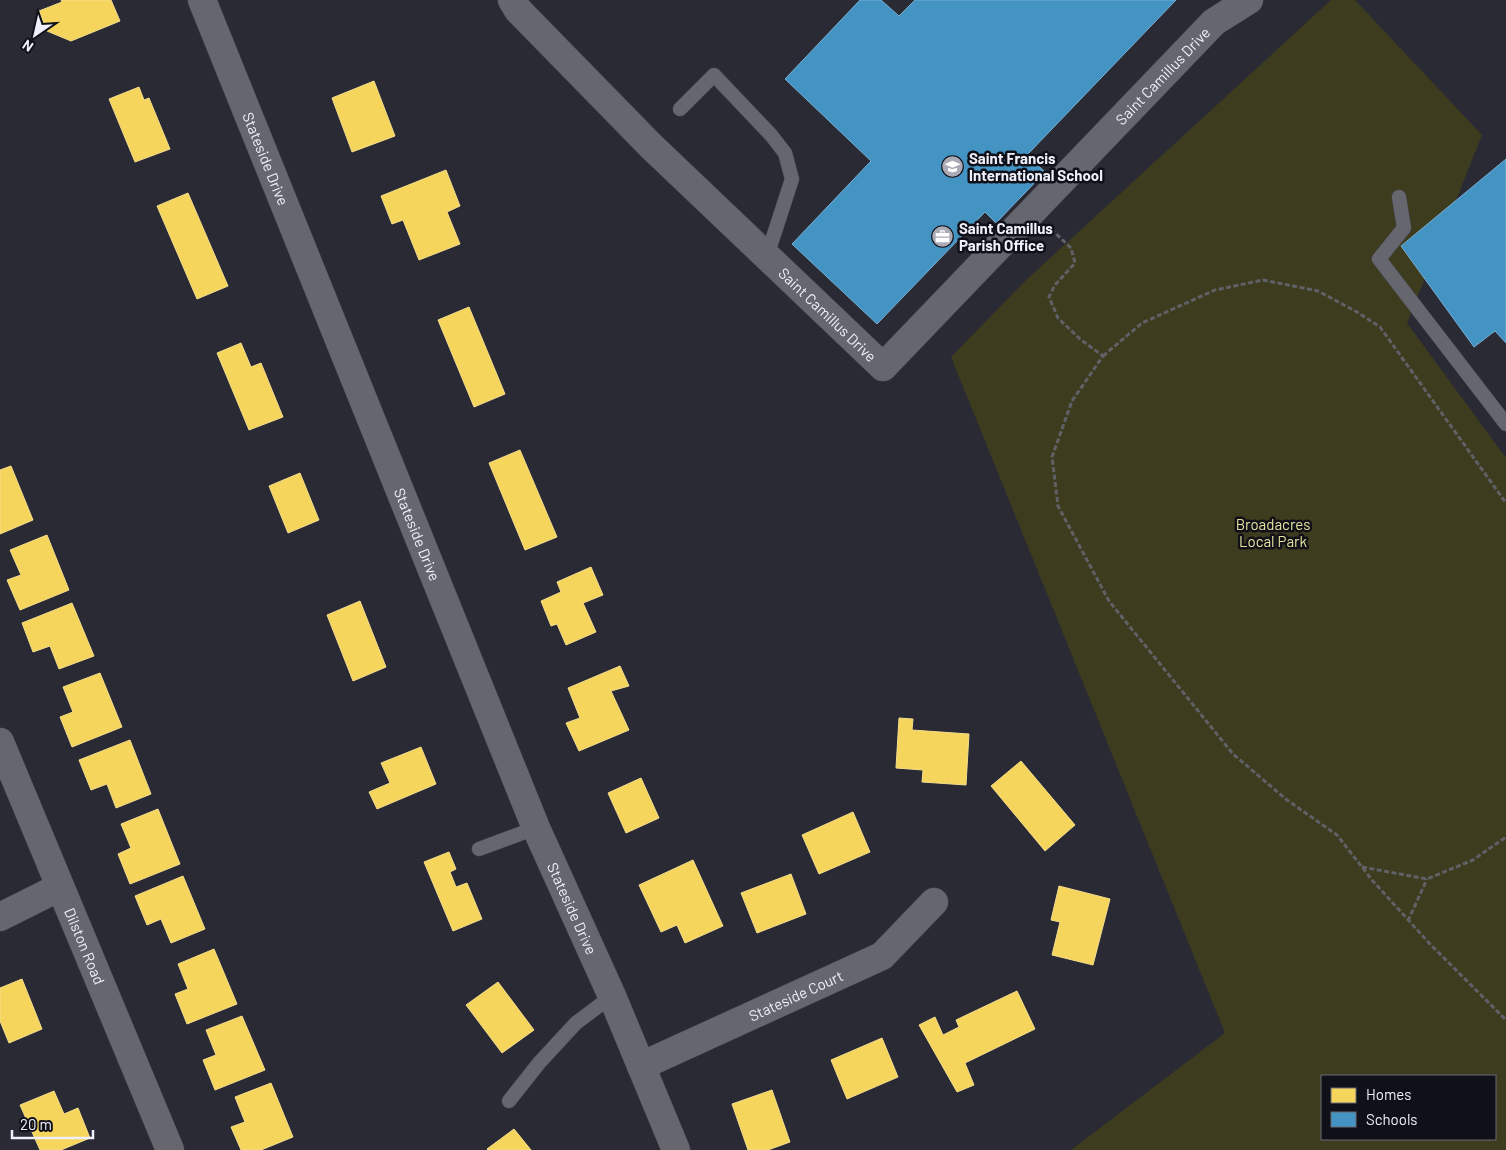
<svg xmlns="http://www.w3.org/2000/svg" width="1506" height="1150" viewBox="0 0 1506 1150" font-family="Barlow,sans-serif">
<rect width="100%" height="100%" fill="#2a2a35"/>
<path fill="#3e3c1e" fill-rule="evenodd" d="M1331,0H1355L1482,135L1407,323L1506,458V1150H1071L1225,1033L951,357L1024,282ZM1322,1076H1495V1139H1322Z"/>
<g fill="#f6d55c" stroke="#f4dd8c">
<polygon points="61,0 111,0 120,21 71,41 47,31 39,11 62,2"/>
<polygon points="374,81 395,136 352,152 332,98"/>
<polygon points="139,87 144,100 149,98 170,149 135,162 109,99"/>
<polygon points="446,170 460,206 447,212 460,244 419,260 403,220 392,224 381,196"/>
<polygon points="188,193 228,286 197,299 157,206"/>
<polygon points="469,307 505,394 474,407 438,320"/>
<polygon points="241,343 251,367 261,363 283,417 249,430 217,353"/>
<polygon points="520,450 557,537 525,550 489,463"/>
<polygon points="11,466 33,520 0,534 0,470"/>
<polygon points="300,473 319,520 288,533 269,486"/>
<polygon points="47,535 69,590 20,610 7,580 21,575 10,550"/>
<polygon points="591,567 603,595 583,603 596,632 566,645 557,624 551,626 541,601 561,592 557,582"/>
<polygon points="360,601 386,667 353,681 327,615"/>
<polygon points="72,603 94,656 59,669 50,646 33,652 22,623"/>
<polygon points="620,666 629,686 611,691 629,730 579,751 566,723 580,718 568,688"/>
<polygon points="100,673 122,727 72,747 60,717 73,712 63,687"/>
<polygon points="899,718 913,719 912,730 969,734 966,785 922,782 923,770 896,768"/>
<polygon points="130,740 151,794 116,808 107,784 91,790 79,760"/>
<polygon points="421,747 436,784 377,809 369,792 390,783 381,763"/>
<polygon points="1021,761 1075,825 1045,851 991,786"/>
<polygon points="641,778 659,818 626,833 608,793"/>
<polygon points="158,809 180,864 130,884 118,854 131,848 121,824"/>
<polygon points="853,812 870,852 819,874 802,835"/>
<polygon points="449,852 456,869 450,872 456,887 467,883 482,919 453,931 424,862"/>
<polygon points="693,860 723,926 685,943 677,925 661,932 639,885"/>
<polygon points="791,874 806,914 757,933 741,893"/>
<polygon points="183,876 205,929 171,943 161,919 147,925 135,896"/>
<polygon points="1059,886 1110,899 1093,965 1052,955 1060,922 1051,920"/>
<polygon points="214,949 237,1004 187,1024 175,994 188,989 178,964"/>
<polygon points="22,979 42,1029 9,1043 0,1021 0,988"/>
<polygon points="498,982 534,1030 502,1053 466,1005"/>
<polygon points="1017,991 1035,1029 965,1063 974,1085 957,1092 919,1025 935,1017 943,1035 959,1027 956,1020"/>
<polygon points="242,1016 265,1070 215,1090 203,1060 216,1055 206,1030"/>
<polygon points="882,1038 898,1077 847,1099 831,1060"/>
<polygon points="271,1083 293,1137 261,1150 241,1150 231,1127 245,1122 235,1097"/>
<polygon points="772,1090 790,1142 768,1150 748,1150 732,1104"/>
<polygon points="54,1091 64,1114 78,1108 90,1138 61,1150 40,1150 20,1105"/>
<polygon points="514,1129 531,1150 488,1150 487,1149"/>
</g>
<g fill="#4393c3" stroke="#77afd4">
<polygon points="860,0 881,0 899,16 915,0 1176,0 1027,155 1045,172 996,223 985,212 877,324 792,244 871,161 785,79"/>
<polygon points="1506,159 1506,343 1495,331 1474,347 1401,246"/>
</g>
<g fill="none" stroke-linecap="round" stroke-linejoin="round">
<defs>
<g id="service">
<polyline points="680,109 714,75 771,135 785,153 792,179 767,256"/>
<polyline points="1399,197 1404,228 1379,259 1506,424"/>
<polyline points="479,849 536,828"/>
<polyline points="509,1101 539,1063 576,1023 612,996"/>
</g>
<g id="minor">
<path id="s1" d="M202,0L536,828L612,996L676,1150"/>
<path id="s2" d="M512,0L518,10L651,146L883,367L1214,22L1249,0"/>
<path id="s3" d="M0,742L170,1150"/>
<polyline points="0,917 60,887"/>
<path id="s4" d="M641,1066L882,956L934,902"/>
</g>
</defs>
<use href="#service" stroke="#484851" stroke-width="15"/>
<use href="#minor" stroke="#484851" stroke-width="29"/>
<g stroke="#606067" stroke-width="3" stroke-dasharray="5 2.5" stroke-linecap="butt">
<polyline points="1051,229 1071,248 1075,263 1055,285 1049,297 1058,318 1080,339 1103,356 1072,401 1052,457 1058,506 1109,601 1233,754 1287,800 1337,835 1372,880 1430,944 1506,1020"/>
<polyline points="1103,356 1142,323 1215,290 1263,280 1318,291 1357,312 1380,327 1506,503"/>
<polyline points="1362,867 1427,879 1473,860 1506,837"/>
<polyline points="1408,921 1427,879"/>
</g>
<use href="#service" stroke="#66666f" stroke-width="14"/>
<use href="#minor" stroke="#66666f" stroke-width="28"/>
</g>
<defs>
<symbol id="school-disc" viewBox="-11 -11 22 22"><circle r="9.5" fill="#ababb7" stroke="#101018"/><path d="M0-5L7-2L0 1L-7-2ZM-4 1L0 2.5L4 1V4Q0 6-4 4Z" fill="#fff"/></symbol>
<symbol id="office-disc" viewBox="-11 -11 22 22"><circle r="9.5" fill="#ababb7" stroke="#101018"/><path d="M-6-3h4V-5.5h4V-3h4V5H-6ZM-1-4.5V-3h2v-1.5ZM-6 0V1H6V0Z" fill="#fff"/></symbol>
</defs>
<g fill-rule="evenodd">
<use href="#school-disc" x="940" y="154" width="25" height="25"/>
<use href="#office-disc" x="930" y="224" width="25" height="25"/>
</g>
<g text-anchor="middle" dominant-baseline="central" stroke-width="5" stroke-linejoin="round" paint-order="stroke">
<g font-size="15" fill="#f0f0fd" stroke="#101018">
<text stroke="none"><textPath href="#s2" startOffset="926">Saint Camillus Drive</textPath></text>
<text stroke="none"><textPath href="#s1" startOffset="171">Stateside Drive</textPath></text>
<text stroke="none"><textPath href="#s2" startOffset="446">Saint Camillus Drive</textPath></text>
<text stroke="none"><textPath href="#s1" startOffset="576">Stateside Drive</textPath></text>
<text stroke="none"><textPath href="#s1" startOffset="981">Stateside Drive</textPath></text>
<text stroke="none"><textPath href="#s3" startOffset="221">Dilston Road</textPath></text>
<text stroke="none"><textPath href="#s4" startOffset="170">Stateside Court</textPath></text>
</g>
<g font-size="15" font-weight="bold" fill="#f0f0fd" stroke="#101018" text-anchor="start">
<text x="969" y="158">Saint Francis<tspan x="969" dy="17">International School</tspan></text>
<text x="959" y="228">Saint Camillus<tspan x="959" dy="17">Parish Office</tspan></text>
</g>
<g font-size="15" fill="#e5e39f" stroke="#101018">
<text x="1273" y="524">Broadacres<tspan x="1273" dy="17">Local Park</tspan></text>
</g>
</g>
<rect x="1321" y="1075" width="175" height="65" fill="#101018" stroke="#6a6a74"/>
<rect x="1331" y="1088" width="25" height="15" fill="#f6d55c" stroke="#6a6a74"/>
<text x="1366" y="1100" font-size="15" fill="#f0f0fd">Homes</text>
<rect x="1331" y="1112" width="25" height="15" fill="#4393c3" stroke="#6a6a74"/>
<text x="1366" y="1125" font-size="15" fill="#f0f0fd">Schools</text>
<g transform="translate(35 35) rotate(214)" stroke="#101018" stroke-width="4" paint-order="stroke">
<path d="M0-4L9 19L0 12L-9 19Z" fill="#f0f0fd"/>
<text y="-8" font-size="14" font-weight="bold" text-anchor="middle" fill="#f0f0fd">N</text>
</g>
<path d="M12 1130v8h81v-8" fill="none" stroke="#f0f0fd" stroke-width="2.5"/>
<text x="20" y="1130" font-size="15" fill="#f0f0fd" stroke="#101018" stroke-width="4" paint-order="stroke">20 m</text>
</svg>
